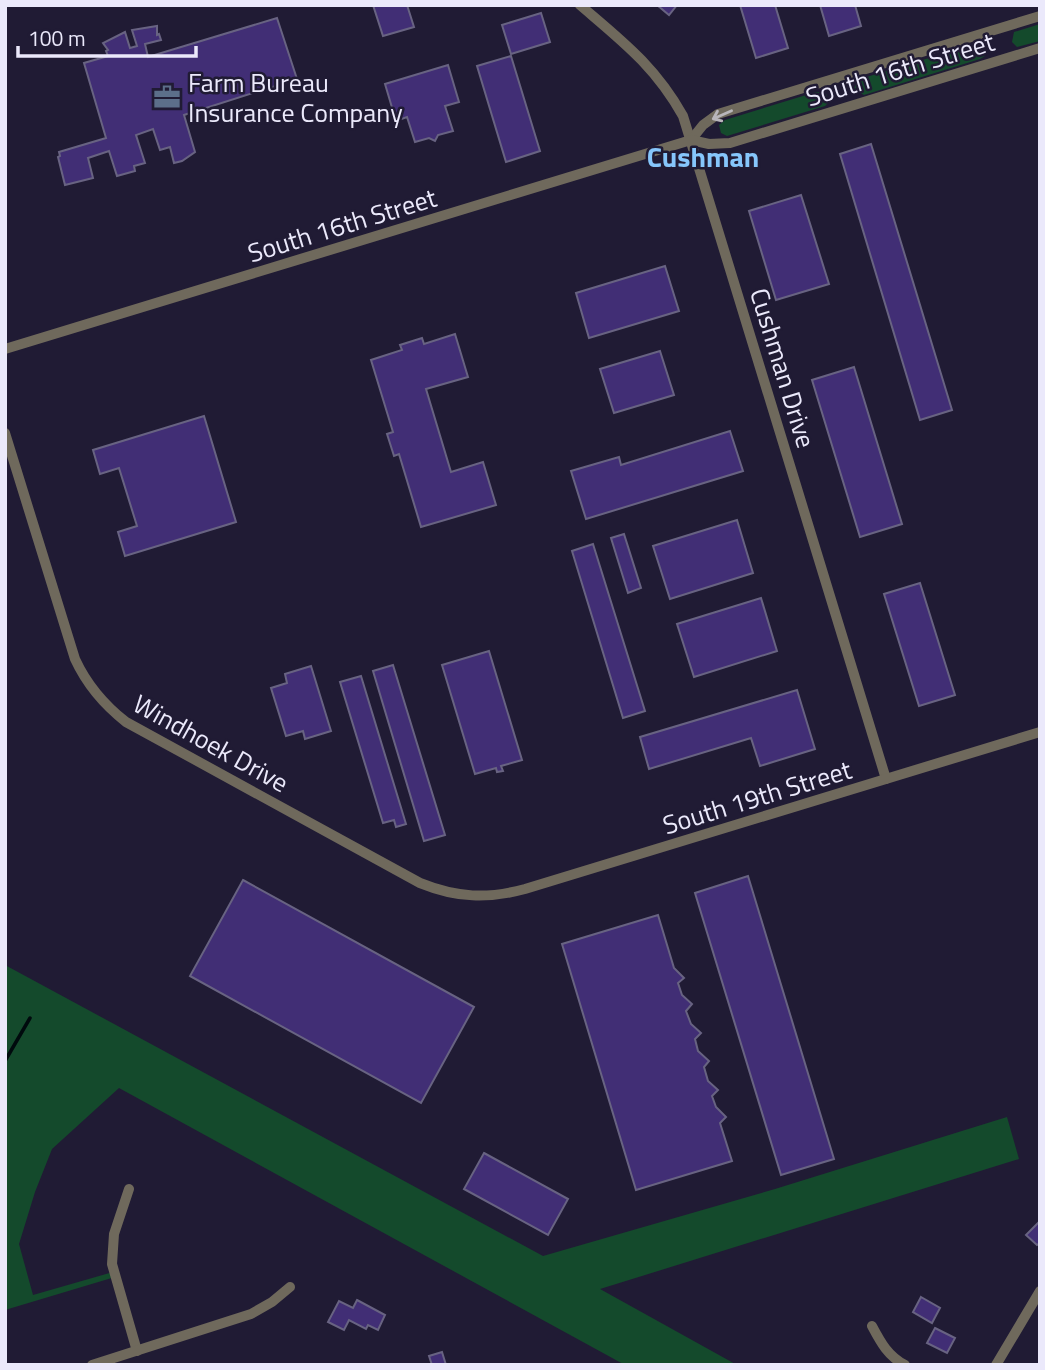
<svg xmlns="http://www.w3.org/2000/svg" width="1045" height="1370" viewBox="0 0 1045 1370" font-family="'Titillium Web',sans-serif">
<rect width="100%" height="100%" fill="#201b34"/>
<g fill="#144a2c">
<polygon points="1040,24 1040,41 1017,47 1012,42 1014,32"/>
<polygon points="975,44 982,45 985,49 985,56 980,59 864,95 854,89 857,80 860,79"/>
<polygon points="816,92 824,92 827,95 828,103 825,106 727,136 721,133 719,125 725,120"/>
<polygon points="5,965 543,1256 775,1189 1007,1117 1019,1159 600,1289 737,1365 625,1365 119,1088 52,1149 35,1192 19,1244 33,1295 113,1272 115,1277 5,1310"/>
</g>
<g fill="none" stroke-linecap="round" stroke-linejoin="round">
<polyline stroke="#000a0d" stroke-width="3.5" points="5,1061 30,1018"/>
</g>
<g fill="#412e75" stroke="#686382" stroke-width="2">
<polygon points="373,5 407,5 414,27 383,36"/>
<polygon points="657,5 677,5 669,15"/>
<polygon points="740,5 775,5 788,48 756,58"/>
<polygon points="820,5 855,5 861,26 829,36"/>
<polygon points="541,13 550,42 511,54 502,25"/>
<polygon points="277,18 297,79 184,115 195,152 182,161 174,163 170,147 160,150 153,129 136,135 145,163 134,166 135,171 117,176 109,151 88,158 93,178 65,185 58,157 60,156 59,152 106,138 84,63 108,56 106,51 108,50 103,43 125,32 130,48 137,46 132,30 157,26 157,35 159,34 161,40 145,44 148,57"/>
<polygon points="511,56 540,151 506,162 477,66"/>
<polygon points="448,65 459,102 445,106 453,131 438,135 435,141 429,138 415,142 407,117 396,121 385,84"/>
<polygon points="871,144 952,410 920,420 840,154"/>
<polygon points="801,195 829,284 776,300 749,211"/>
<polygon points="665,266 679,311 589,338 576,293"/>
<polygon points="455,334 468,377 426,389 451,472 483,462 496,505 421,527 399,454 394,456 387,434 393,432 371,360 402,350 400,345 422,338 424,344"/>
<polygon points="660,351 674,395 614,413 600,369"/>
<polygon points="854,367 902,524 860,537 812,380"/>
<polygon points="204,416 236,522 125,556 118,532 137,526 119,468 100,474 93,450"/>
<polygon points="730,431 743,471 586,519 571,471 619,457 621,465"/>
<polygon points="737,520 753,573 670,599 653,546"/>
<polygon points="624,534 641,588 628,593 611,538"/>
<polygon points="593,544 645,711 623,718 572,551"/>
<polygon points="920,583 955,695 919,706 884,594"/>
<polygon points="761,598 777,651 694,677 677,624"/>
<polygon points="489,651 522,760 501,766 503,771 497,772 496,768 475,774 442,665"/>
<polygon points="393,665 445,835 424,841 373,671"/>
<polygon points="311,666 331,731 305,739 303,731 286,736 271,688 287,683 285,674"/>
<polygon points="361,676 406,824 396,827 394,820 383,823 340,682"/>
<polygon points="797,690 815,749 760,766 751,738 649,769 640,737"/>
<polygon points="748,876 834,1159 781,1175 695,893"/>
<polygon points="243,880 474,1007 421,1103 190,976"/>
<polygon points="658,915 674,968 684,978 678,983 682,995 692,1004 686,1011 691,1024 701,1033 695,1039 698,1051 709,1061 704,1067 708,1081 718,1090 712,1096 716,1107 726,1117 720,1123 732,1161 636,1190 562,944"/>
<polygon points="484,1153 568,1199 548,1235 464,1189"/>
<polygon points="1040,1221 1040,1243 1037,1245 1026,1235"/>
<polygon points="921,1297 940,1308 932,1323 913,1312"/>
<polygon points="357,1300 385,1315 378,1330 368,1325 366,1329 349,1320 344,1330 328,1322 339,1301 353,1308"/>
<polygon points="935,1328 955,1338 947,1353 927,1343"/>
<polygon points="442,1352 446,1365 432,1365 429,1356"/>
</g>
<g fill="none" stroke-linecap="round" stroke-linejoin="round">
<g stroke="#6f695c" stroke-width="10">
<path d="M580,5C622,41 655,66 683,116L886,779"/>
<polyline points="691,140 703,125 718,114 1040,16"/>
<polyline points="5,349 691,140 709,144 730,143 1040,48"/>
<path d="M5,433L75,659C87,685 103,704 126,722L420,883C457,898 488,899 525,889L1040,732"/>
<polyline points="129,1189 114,1234 112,1264 137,1351"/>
<path d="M872,1326C881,1343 888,1356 905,1365"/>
<polyline points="92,1365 251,1314 272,1302 290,1287"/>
<polyline points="996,1365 1040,1291"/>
</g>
</g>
<defs><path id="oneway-shaft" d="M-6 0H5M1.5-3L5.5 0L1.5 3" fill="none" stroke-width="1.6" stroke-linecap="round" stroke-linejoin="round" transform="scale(1.75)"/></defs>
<use stroke="#b9b6bb" href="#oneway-shaft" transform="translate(722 115) rotate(156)"/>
<defs>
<symbol id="office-bare" viewBox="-9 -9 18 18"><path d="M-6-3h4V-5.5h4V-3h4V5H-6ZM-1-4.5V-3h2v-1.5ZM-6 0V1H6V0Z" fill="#5c6f8a" stroke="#201b34" stroke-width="2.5" paint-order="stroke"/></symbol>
</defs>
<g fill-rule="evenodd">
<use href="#office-bare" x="148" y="78" width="38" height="38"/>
</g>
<g text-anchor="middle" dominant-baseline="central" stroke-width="5" stroke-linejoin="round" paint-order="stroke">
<g font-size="26" fill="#ebe9fb" stroke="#201b34">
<text transform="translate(900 69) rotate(-17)">South 16th Street</text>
<text transform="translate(342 225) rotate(-17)">South 16th Street</text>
<text transform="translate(783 368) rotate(73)">Cushman Drive</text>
<text transform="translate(211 743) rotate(29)">Windhoek Drive</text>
<text transform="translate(757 797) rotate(-17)">South 19th Street</text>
</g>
<g font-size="26" fill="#ebe9fb" stroke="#201b34" text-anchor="start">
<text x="188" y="82">Farm Bureau<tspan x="188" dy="30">Insurance Company</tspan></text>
</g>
<g font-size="28" font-weight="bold" fill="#86c6fb" stroke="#201b34">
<text x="703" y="156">Cushman</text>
</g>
</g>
<rect width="1045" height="1370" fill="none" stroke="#ebe9fb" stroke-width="14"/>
<path d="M18 46v10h178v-10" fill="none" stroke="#ebe9fb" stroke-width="3.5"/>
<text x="28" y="46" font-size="21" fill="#ebe9fb" stroke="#201b34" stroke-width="5" paint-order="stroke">100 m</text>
</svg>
